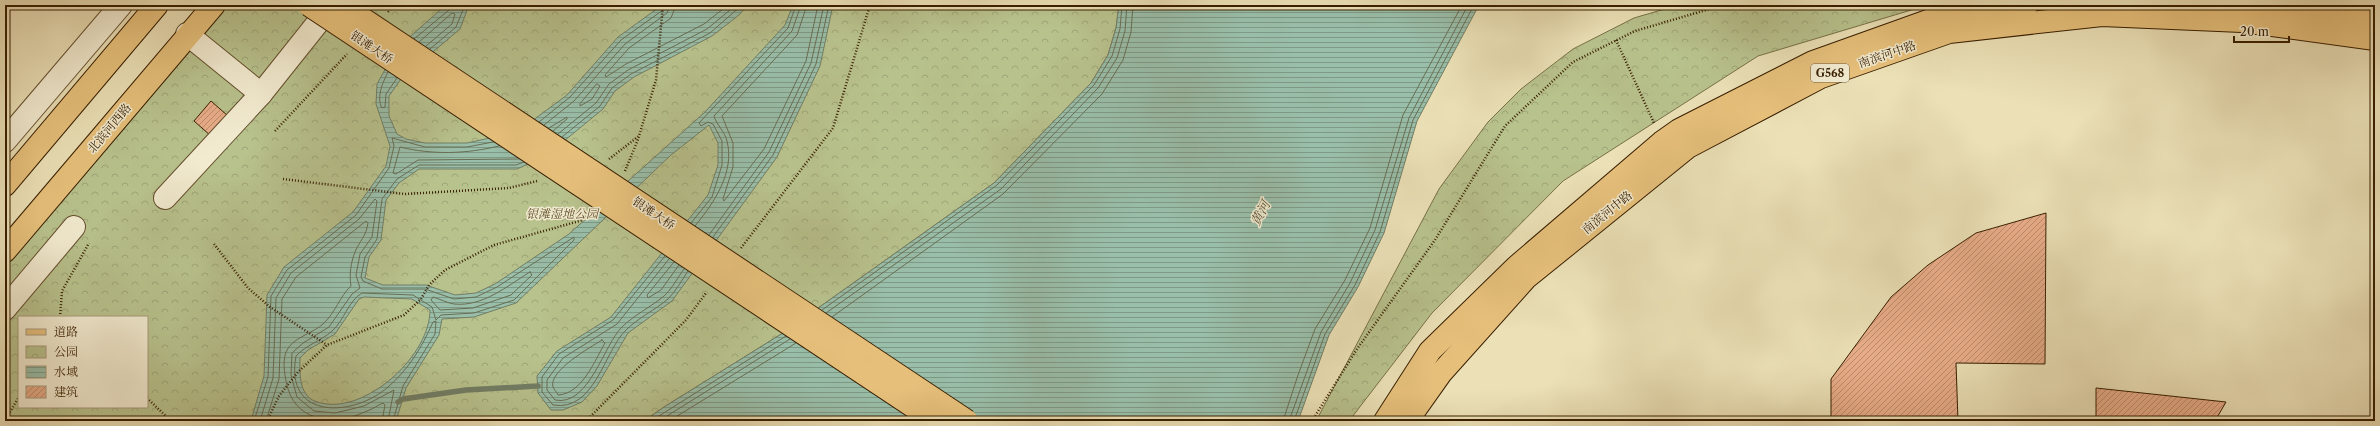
<svg xmlns="http://www.w3.org/2000/svg" width="2380" height="426" viewBox="0 0 2380 426" font-family="'Libre Caslon Text','Noto Serif SC',serif">
<defs>
<pattern id="park-crowns" width="20" height="18" patternUnits="userSpaceOnUse"><rect width="20" height="18" fill="#b8c28d"/><path d="M2 6a3 3 0 1 1 6 0M12 15a3 3 0 1 1 6 0" fill="none" stroke="#9fa678"/></pattern>
<pattern id="water-rules" width="6" height="5" patternUnits="userSpaceOnUse"><rect width="6" height="5" fill="#99bea9"/><path d="M0 2.5h6" fill="none" stroke="#7e9a87"/></pattern>
<pattern id="building-hatch" width="6" height="6" patternUnits="userSpaceOnUse"><rect width="6" height="6" fill="#e7ac88"/><path d="M-1 1l2-2M0 6l6-6M5 7l2-2" fill="none" stroke="#bc8b6d"/></pattern>
</defs>
<rect width="100%" height="100%" fill="#ebe0b6"/>
<filter id="stains"><feTurbulence type="fractalNoise" baseFrequency=".005" numOctaves="4"/><feColorMatrix values="0 0 0 0 .2 0 0 0 0 .09 0 0 0 0 .02 0 0 0 .5 -.17"/></filter>
<radialGradient id="worn" r=".72"><stop offset=".6" stop-color="#630" stop-opacity="0"/><stop offset="1" stop-color="#630" stop-opacity=".3"/></radialGradient>
<g fill="url(#park-crowns)" stroke="#787046" fill-rule="evenodd">
<path d="M212,5H1119L1116,28L1108,55L1091,83L994,183L783,333L664,407L644,421H5V251ZM19,317H147V407H19Z"/>
<polygon points="1678,5 1928,5 1758,56 1563,181 1432,313 1349,421 1316,421 1439,189 1488,122 1521,89 1573,49 1634,18"/>
</g>
<g fill="url(#water-rules)" stroke="#727e65" fill-rule="evenodd">
<path d="M446,5H469L460,29L401,79L389,96V116L397,134L406,139L425,143H467L517,132L567,95L618,37L658,8L665,5H748L739,15L712,36L634,77L615,91L603,109L547,155L517,169H419L399,183L386,200L381,240L369,257L365,278L383,285H426L455,295L476,293L495,284L569,234L705,112L785,25L793,5H833L820,66L777,157L672,301L628,333L597,386L582,402L563,410H551L538,393L537,376L557,351L611,317L708,195L718,165V143L709,125L671,155L516,303L474,317L442,319L439,335L406,388L396,421H248L252,417L264,376L267,295L284,267L353,212L386,166L390,146L376,104L377,84L397,48ZM364,297L412,299L430,310C430,354 371,409 327,404C320,403 310,401 306,394C299,385 300,369 300,358L308,350L335,334L359,299Z"/>
<polygon points="1119,5 1479,5 1417,121 1384,233 1358,287 1329,335 1298,421 644,421 664,407 783,333 994,183 1091,83 1108,55 1116,28"/>
</g>
<g fill="none" stroke-linecap="round" stroke-linejoin="round">
<g stroke="#686e54" stroke-width="1">
<polyline points="676,5 671,18 629,48 605,75 606,77 626,64 704,24 728,5"/>
<polyline points="807,5 797,35 722,116 733,143 733,167 723,199 724,201 764,149 806,61 818,5"/>
<polyline points="414,39 449,10 450,5"/>
<polyline points="419,42 452,13 455,14 452,24 426,46"/>
<polyline points="430,49 456,27 465,5"/>
<path d="M388,72C383,82 376,97 382,108L385,107L386,94L397,78"/>
<polygon points="597,84 600,86 592,99 580,106 580,104"/>
<polyline points="539,122 570,97 621,40 663,10 665,5"/>
<polyline points="544,125 574,101 625,44 667,13 670,5"/>
<polyline points="549,128 567,117 567,119 553,131"/>
<polyline points="558,134 596,103 609,84 628,70 707,29 736,5"/>
<polyline points="562,137 600,106 612,88 631,74 710,33 742,5"/>
<path d="M499,146C466,154 433,155 400,147L393,173L396,174L418,160L519,159"/>
<polyline points="691,223 712,197 722,165 722,141 713,124 708,122 701,126 699,123 788,28 796,5"/>
<path d="M695,226C714,203 735,172 727,141C725,132 716,124 714,116L792,31L801,5"/>
<polyline points="709,235 769,152 811,63 824,5"/>
<polyline points="713,237 773,155 816,64 829,5"/>
<path d="M665,256L613,320L559,354L542,377V392L553,405C595,412 604,351 626,330C638,318 655,310 668,299C676,291 682,280 688,271"/>
<path d="M669,259L617,324L563,358L547,380V390L555,400C589,407 604,344 622,327C634,315 651,307 664,296C672,289 678,277 684,269"/>
<polyline points="674,262 647,295 648,298 661,290 679,265"/>
<path d="M530,272L532,275L511,295L473,308L440,310L431,300L433,297C440,299 447,303 454,304C483,307 507,286 530,272Z"/>
<polyline points="822,310 997,185 1094,85 1112,56 1120,29 1122,5"/>
<polyline points="826,313 1001,189 1098,88 1117,58 1125,31 1127,5"/>
<polyline points="832,317 1003,194 1102,94 1123,60 1131,32 1133,5"/>
<path d="M602,340L605,343C595,360 582,394 558,395C557,392 554,390 553,387C548,371 591,347 602,340Z"/>
<polyline points="254,421 268,377 271,296 287,270 356,215 389,168 394,146 392,138 425,147 467,147 493,142"/>
<polyline points="260,421 273,378 276,298 291,273 359,219 375,199 377,201 372,237 360,254 356,275 360,288 352,294 329,327 303,343 292,353 291,375 297,397 314,411 335,413 364,406 394,390 388,421"/>
<path d="M266,421L279,379L282,299L296,277L366,221L368,223C366,237 360,240 355,252C351,262 349,275 351,286C340,296 335,313 324,323C313,334 292,337 286,352C282,363 285,378 288,389C299,424 338,425 367,411C373,409 378,405 383,403L385,405L382,421"/>
<path d="M393,421L403,386L435,334L436,321L433,322C422,347 409,369 388,387C354,417 284,421 296,356C306,345 321,341 332,331C344,321 348,301 362,293L413,295L432,307L436,320L441,315L474,313L514,300L574,240V237L497,287L476,297L454,299L425,289H382L363,281L361,277L365,257L377,239L382,199L397,179L419,165H516L524,162"/>
<polyline points="651,421 786,336"/>
<polyline points="659,421 790,339"/>
<polyline points="669,421 796,343"/>
<polyline points="1283,421 1298,375 1315,329 1345,280 1370,228 1403,115 1462,5"/>
<polyline points="1289,421 1321,332 1350,283 1375,230 1409,118 1468,5"/>
<polyline points="1294,421 1325,334 1355,285 1380,232 1413,120 1474,5"/>
</g>
<polyline stroke="#727e65" stroke-width="5.5" points="398,402 403,399 466,390 538,386"/>
</g>
<g fill="url(#building-hatch)" stroke="#381e00">
<polygon points="211,101 228,116 211,136 194,121"/>
<polygon points="2046,213 2045,364 1956,363 1958,421 1831,421 1831,379 1891,297 1928,265 1976,233"/>
<polygon points="2096,388 2226,402 2215,421 2096,421"/>
</g>
<g fill="none" stroke-linecap="round" stroke-linejoin="round">
<defs>
<g id="minor">
<polyline points="187,34 261,94"/>
<polyline points="5,141 121,5"/>
<polyline points="165,198 261,94 332,5"/>
<polyline points="5,309 74,227"/>
</g>
<g id="major">
<polyline points="5,185 157,5"/>
<polyline points="5,251 214,5"/>
</g>
<g id="highway">
<polyline points="2242,5 2375,22"/>
<polyline points="1385,421 1430,351 1516,267 1662,142 1679,130 1813,62 1950,13 2027,5"/>
<polyline points="1407,421 1441,373 1526,278 1688,147 1821,77 1949,32 2102,15 2242,21 2375,39"/>
</g>
</defs>
<use href="#minor" stroke="#654e2e" stroke-width="24"/>
<use href="#major" stroke="#381e00" stroke-width="24"/>
<use href="#highway" stroke="#381e00" stroke-width="24"/>
<g stroke="#381e00" stroke-width="2.5" stroke-dasharray="1 2" stroke-linecap="butt">
<polyline points="388,12 394,5"/>
<polyline points="1616,40 1654,123"/>
<polyline points="275,131 347,54"/>
<polyline points="214,244 248,288 270,307 327,345"/>
<polyline points="741,248 833,128 870,5"/>
<polyline points="60,317 62,291 89,243"/>
<polyline points="147,398 171,421"/>
<polyline points="5,420 19,397"/>
<polyline points="586,421 686,320 706,293"/>
<polyline points="1312,421 1357,349 1435,240 1505,126 1573,62 1635,31 1723,5"/>
</g>
<use href="#minor" stroke="#f2ebd0" stroke-width="22"/>
<use href="#major" stroke="#e6c07b" stroke-width="22"/>
<use href="#highway" stroke="#e6c07b" stroke-width="22"/>
<defs>
<g id="major-bridge">
<polyline points="309,5 935,421"/>
<polyline points="342,5 967,421"/>
</g>
</defs>
<use href="#major-bridge" stroke="#381e00" stroke-width="24" stroke-linecap="butt"/>
<g stroke="#381e00" stroke-width="2.5" stroke-dasharray="1 2" stroke-linecap="butt">
<polyline points="609,159 639,136 656,80 663,5"/>
<polyline points="625,171 639,137"/>
<polyline points="283,179 405,194 509,188 537,181"/>
<polyline points="267,421 279,396 298,372 327,345 404,315 421,299 429,285 445,270 494,245 583,220 589,214"/>
</g>
<use href="#major-bridge" stroke="#e6c07b" stroke-width="22"/>
</g>
<g text-anchor="middle" dominant-baseline="central" stroke-width="3" stroke-linejoin="round" paint-order="stroke">
<rect fill="#f2ebd0" stroke="#705c3e" stroke-width="1" x="1811" y="64" width="38" height="18" rx="3"/>
<g font-size="11" font-weight="bold" fill="#381e00">
<text x="1830" y="73">G568</text>
</g>
<g font-size="12" fill="#381e00" stroke="#f2ebd0">
<text transform="translate(372 47) rotate(34)">银滩大桥</text>
<text transform="translate(1887 54) rotate(-19)">南滨河中路</text>
<text transform="translate(109 128) rotate(-50)">北滨河西路</text>
<text transform="translate(1607 212) rotate(-39)">南滨河中路</text>
<text transform="translate(654 213) rotate(34)">银滩大桥</text>
</g>
<g font-size="12" font-style="italic" fill="#5e4f2a" stroke="#f2ebd0">
<text x="562" y="213">银滩湿地公园</text>
</g>
<g font-size="13" font-style="italic" fill="#554e33" stroke="#f2ebd0">
<text transform="translate(1260 213) rotate(-63)">黄河</text>
</g>
</g>
<rect width="2380" height="426" fill="none" stroke="#ebe0b6" stroke-width="20"/>
<rect x="6" y="6" width="2368" height="414" fill="none" stroke="#381e00" stroke-width="2"/>
<rect x="10" y="10" width="2360" height="406" fill="none" stroke="#381e00"/>
<rect x="18" y="316" width="130" height="92" fill="#f2ebd0" stroke="#a8997d"/>
<rect x="26" y="329" width="20" height="6" fill="#e6c07b" stroke="#a8997d"/>
<text x="54" y="336" font-size="12" fill="#381e00">道路</text>
<rect x="26" y="346" width="20" height="12" fill="url(#park-crowns)" stroke="#a8997d"/>
<text x="54" y="356" font-size="12" fill="#381e00">公园</text>
<rect x="26" y="366" width="20" height="12" fill="url(#water-rules)" stroke="#a8997d"/>
<text x="54" y="376" font-size="12" fill="#381e00">水域</text>
<rect x="26" y="386" width="20" height="12" fill="url(#building-hatch)" stroke="#a8997d"/>
<text x="54" y="396" font-size="12" fill="#381e00">建筑</text>
<path d="M2234 36v6h55v-6" fill="none" stroke="#381e00" stroke-width="2"/>
<text x="2240" y="36" font-size="12" fill="#381e00" stroke="#f2ebd0" stroke-width="3" paint-order="stroke">20 m</text>
<rect width="100%" height="100%" filter="url(#stains)"/>
<rect width="100%" height="100%" fill="url(#worn)"/>
</svg>
